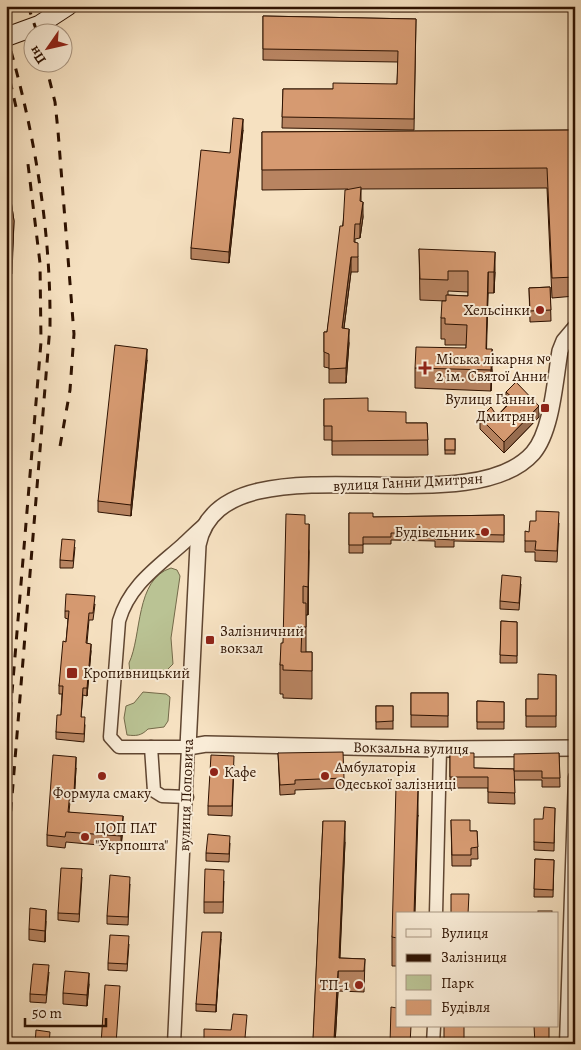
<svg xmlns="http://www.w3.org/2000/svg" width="581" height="1050" viewBox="0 0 581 1050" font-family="Alegreya,serif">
<rect width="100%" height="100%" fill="#f6e1c1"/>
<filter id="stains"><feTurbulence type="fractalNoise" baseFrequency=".004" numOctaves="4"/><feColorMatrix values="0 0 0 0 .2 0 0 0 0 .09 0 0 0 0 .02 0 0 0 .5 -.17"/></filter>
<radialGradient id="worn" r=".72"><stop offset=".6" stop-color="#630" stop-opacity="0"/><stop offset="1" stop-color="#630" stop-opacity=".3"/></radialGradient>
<g fill="#bac394" stroke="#746a4a">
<path d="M171,568L177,570L180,576L171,638L173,664L164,673H130L129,663C142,636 135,579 171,568Z"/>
<path d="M143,692L166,694L170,697L168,721L164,727L148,729C141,736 136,736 127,735L124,718L126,706L134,703Z"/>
</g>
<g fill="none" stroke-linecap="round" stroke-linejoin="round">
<defs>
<g id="minor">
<path d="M151,747H119L110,737L119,621C129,586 156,568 182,545C192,536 200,527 211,519"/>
<polyline points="436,914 440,749"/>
<polyline points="174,1044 188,747 151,747 154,791 162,796 187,797"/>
<polyline points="433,1044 434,1026"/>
<polyline points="566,1044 575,777"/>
</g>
<path id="tertiary" d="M575,328L564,341L560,351C555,380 552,431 533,453C466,529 221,431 198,545L188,747L206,744L440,749L575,748"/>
<polyline id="secondary" points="6,37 39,25 68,6"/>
</defs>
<use href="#minor" stroke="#604631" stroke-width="15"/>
<use href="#tertiary" stroke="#604631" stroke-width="18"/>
<use href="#secondary" stroke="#2e1201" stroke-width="20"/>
<use href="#minor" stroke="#f9ecd7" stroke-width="12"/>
<use href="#tertiary" stroke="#f9ecd7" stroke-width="15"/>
<use href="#secondary" stroke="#f9ecd7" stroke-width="18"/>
<g stroke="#2e1201" stroke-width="3" stroke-dasharray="9 9" stroke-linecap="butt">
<polyline points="28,6 37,32"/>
<path d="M6,34C34,128 51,229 50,326L6,871"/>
<polyline points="45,62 55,102 58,131 74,334 70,390 59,452"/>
<polyline points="6,63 16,107"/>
<polyline points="6,765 41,342 40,263 27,156"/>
</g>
</g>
<g fill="#b88461" stroke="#2e1201" fill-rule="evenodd">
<rect x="321" y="6" width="25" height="2"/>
<rect x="391" y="6" width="27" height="6"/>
<polygon points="263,16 416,19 414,130 282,128 283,89 333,89 397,84 398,62 263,60"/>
<polygon points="243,130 229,263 191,259 191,248 230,153"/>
<polygon points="575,130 575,296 552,298 547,188 361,189 361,202 363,217 360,238 355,239 355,242 358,258 358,272 351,272 344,328 349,343 346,383 329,383 329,368 324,367 324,332 327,332 348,189 262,190 262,132"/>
<polygon points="6,166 14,221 12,274 7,274"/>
<path d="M419,249L495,272L494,293H488L486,349L492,370L491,391L415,388V368L466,348V345H445V339H441V318L446,301L420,300ZM448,291L468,292V296L448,295Z"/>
<polygon points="550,287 551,321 530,322 529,288"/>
<polygon points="147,360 131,516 98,512 98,501"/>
<polygon points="506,392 539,417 504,453 480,429 480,418 497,416 508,404 506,403"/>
<polygon points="324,399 406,423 427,423 428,455 332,455 332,440 324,440"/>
<rect x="445" y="439" width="10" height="15"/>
<polygon points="349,513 373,517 504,515 504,542 454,541 454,547 435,547 435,541 391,540 391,544 363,544 363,553 349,553"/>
<polygon points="536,521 559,523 557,562 535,561 535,552 525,552 525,541"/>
<polygon points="305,524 309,552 308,615 306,615 306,652 312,652 312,699 283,698 283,694 280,694 280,665 283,643"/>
<polygon points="75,547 73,568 60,568 60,560"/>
<polygon points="521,584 519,610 500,609 500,601"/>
<polygon points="95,604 93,620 89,620 87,643 91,651 87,696 83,695 81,717 85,725 84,742 56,739 56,732 61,715 62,694 59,694 59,686 66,642 68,619 65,618 65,611"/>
<polygon points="501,621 517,622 517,663 500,663"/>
<polygon points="556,675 556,727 526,727 526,699 538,699"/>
<rect x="411" y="693" width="37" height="34"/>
<polygon points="477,701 504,702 504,729 477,729"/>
<rect x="376" y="706" width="17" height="23"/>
<polygon points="278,753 344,778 344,788 295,790 295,794 280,795"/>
<polygon points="450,753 474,768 514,769 559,753 560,787 542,787 542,780 514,780 515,804 488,803 488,788 450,788"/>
<polygon points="234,765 232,816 208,815 208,806"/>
<polygon points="76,768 74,803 70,802 69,812 123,827 121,847 66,842 65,848 47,846 47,835"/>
<polygon points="555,808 554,851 534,850 534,842 543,819"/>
<polygon points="418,815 397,914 397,966 392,966 392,937"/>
<polygon points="451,820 470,831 477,831 478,859 471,859 471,866 452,866"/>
<polygon points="323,821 345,842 340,958 365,959 364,992 338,991 335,1044 313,1044"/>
<polygon points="230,843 229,862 206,861 206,853"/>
<polygon points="535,859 554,860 553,897 534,897"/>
<polygon points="82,877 79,922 58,920 58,913"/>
<polygon points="224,881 223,913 204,913 204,902"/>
<polygon points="130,884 128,925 107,924 107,916"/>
<polygon points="46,921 45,942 29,940 29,929"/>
<polygon points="221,939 216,1012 196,1011 196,1004"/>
<polygon points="129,944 127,971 108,970 108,963"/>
<polygon points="49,972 46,1003 30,1002 30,994"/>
<polygon points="89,984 87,1006 63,1004 63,993"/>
</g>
<g fill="#966c4f" stroke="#2e1201">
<polygon points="243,119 243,130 229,263 229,252"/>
<polygon points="363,202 363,217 360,238 360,224"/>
<polygon points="495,252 495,272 494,293 494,272"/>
<polygon points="351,257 351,272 342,343 342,328"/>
<polygon points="488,272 488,293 486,370 486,349"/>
<polygon points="349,329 349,343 346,383 346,368"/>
<polygon points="147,349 147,360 131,516 131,505"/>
<polygon points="492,349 492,370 491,391 491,370"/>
<polygon points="539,406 539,417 504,453 504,442"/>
<polygon points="309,524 309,552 308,615 308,587"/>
<polygon points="8,529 8,541 6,563 6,551"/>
<polygon points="91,644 91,651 87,696 87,688"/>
<polygon points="76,757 76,768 74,803 74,792"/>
<polygon points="418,787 418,815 415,914 414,914"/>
<polygon points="123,816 123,827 121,847 121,836"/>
<polygon points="345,821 345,842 339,971 339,958"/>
<polygon points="46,910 46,921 45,942 45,931"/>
<polygon points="221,932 221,939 216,1012 216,1005"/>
<polygon points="338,971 338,991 335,1044 334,1044"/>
<polygon points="89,973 89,984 87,1006 87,995"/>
</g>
<g fill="#d69a71" stroke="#2e1201">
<polygon points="263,16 416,19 414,119 282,117 283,89 333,89 333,83 397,84 398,51 263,49"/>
<polygon points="233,118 243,119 229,252 191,248 201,150 230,153"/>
<polygon points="575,130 575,277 552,278 547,168 262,170 262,132"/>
<polygon points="6,166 14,221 12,263 7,263"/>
<polygon points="361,187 360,201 363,202 360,224 355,224 354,242 358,243 358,257 351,257 342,328 349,329 346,368 329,369 329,354 324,352 324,332 327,332 340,226 343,226 345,190"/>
<polygon points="419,249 495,252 494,272 488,272 486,349 492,349 491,370 415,368 416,347 466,348 467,325 445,324 445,318 441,318 442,301 446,301 446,295 468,296 468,271 448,271 448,280 420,279"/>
<polygon points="550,287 551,310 530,311 529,288"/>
<polygon points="115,345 147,349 131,505 98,501"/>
<polygon points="516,382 539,406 504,442 480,418 491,407 497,416 514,399 506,392"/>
<polygon points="368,398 368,411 406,412 406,423 427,423 428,440 332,441 332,426 324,426 324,399"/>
<rect x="445" y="439" width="10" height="11"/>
<polygon points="536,511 559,512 557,551 535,550 536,541 525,541 525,531 529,532 530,521 536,521"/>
<polygon points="349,513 373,513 373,517 504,515 504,535 454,534 454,540 435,539 435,533 391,533 391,537 363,537 363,545 349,545"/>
<polygon points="286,514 305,515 305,524 309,524 308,587 303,586 303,603 306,603 306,627 302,627 301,652 312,652 312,671 283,670 283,665 280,665 281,643 283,643"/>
<polygon points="6,529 8,529 6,551"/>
<polygon points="62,539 75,540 73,561 60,560"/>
<polygon points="502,575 521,577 519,603 500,601"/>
<polygon points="66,594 95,596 93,613 89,613 86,643 91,644 87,688 83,688 81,717 85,717 84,734 56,732 57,715 61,715 63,686 59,686 63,641 66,642 69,611 65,611"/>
<polygon points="501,621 517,622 517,656 500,655"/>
<polygon points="538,674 556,675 556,716 526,716 526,699 538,699"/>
<polygon points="411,693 448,693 448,716 411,715"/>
<polygon points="477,701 504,702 504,722 477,722"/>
<polygon points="376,706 393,706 393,721 376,722"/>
<polygon points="343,752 344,778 295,780 295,784 280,785 278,753"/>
<polygon points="450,753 474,753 474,768 514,769 515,793 488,792 488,777 450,777"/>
<polygon points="559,753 560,778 542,778 542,771 514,771 514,754"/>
<polygon points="53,755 76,757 74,792 70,792 68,812 123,816 121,836 66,832 65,837 47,835"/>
<polygon points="211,755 234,756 232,806 208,806"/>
<polygon points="396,786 418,787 414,914 397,914 397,938 392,937"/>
<polygon points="544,807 555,808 554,843 534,842 534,819 543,819"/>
<polygon points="451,820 470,820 470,831 477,831 478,847 471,848 471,855 452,855"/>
<polygon points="323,821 345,821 339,958 365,959 364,971 338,971 334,1039 313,1039"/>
<polygon points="208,834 230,836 229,854 206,853"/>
<polygon points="535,859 554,860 553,890 534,889"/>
<polygon points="61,868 82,869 79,914 58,913"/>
<polygon points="205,869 224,870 223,902 204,902"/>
<polygon points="110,875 130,877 128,917 107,916"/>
<polygon points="451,894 469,894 468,914 451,914"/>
<polygon points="30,908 46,910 45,931 29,929"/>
<rect x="538" y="911" width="14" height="3"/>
<polygon points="202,932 221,932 216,1005 196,1004"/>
<polygon points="110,935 129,936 127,964 108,963"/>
<polygon points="33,964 49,965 46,995 30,994"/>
<polygon points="65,971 89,973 87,995 63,993"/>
<polygon points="105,985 120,986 116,1044 101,1044"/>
<polygon points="391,1007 397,1008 397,1026 411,1026 410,1044 390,1044"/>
<polygon points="233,1014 247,1015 245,1038 271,1040 271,1044 204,1044 204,1029 231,1030"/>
<rect x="444" y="1026" width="20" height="17"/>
<polygon points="534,1026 549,1026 549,1044 535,1044"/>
<polygon points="36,1030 50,1032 49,1044 35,1044"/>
</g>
<g fill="#8f2418" stroke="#f9ecd7" stroke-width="2">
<circle cx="540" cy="310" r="5"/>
<path d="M422.5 360.5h5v5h5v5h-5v5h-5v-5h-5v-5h5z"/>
<rect x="540" y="403" width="10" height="10" rx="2.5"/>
<circle cx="485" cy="532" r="5"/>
<rect x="205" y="635" width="10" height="10" rx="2.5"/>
<rect x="66" y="667" width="12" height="12" rx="2.5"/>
<circle cx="214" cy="772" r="5"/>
<circle cx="102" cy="776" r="5"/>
<circle cx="325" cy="776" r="5"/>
<circle cx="85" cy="837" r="5"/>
<circle cx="359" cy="985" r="5"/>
</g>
<g text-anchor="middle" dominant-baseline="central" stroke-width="4" stroke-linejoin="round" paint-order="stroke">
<g font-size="15" fill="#2e1201" stroke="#f9ecd7" text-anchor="start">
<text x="530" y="310" text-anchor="end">Хельсінки</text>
<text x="436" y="359">Міська лікарня №<tspan x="436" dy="17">2 ім. Святої Анни</tspan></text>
<text x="535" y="399" text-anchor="end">Вулиця Ганни<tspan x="535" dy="17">Дмитрян</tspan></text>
<text x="475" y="532" text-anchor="end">Будівельник</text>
<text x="220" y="631">Залізничний<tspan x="220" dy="17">вокзал</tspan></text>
<text x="83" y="673">Кропивницький</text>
<text x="335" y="767">Амбулаторія<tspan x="335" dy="17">Одеської залізниці</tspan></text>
<text x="224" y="772">Кафе</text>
<text x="102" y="793" text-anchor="middle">Формула смаку</text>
<text x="95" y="828">ЦОП ПАТ<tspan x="95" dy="17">"Укрпошта"</tspan></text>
<text x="349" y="985" text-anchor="end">ТП-1</text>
</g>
<g font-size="15" fill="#2e1201" stroke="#f9ecd7">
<text transform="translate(408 482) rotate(-3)">вулиця Ганни Дмитрян</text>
<text transform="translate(411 748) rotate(1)">Вокзальна вулиця</text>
<text transform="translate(186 795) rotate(-88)">вулиця Поповича</text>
</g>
</g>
<rect width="581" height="1050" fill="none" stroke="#f6e1c1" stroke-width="25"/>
<rect x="8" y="8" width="566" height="1035" fill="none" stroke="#2e1201" stroke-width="2.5"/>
<rect x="12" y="12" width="556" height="1025" fill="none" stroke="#2e1201"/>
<rect x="396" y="912" width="162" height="115" fill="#f9ecd7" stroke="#a89581"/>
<rect x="406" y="929" width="25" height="8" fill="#f9ecd7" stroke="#a89581"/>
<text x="441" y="938" font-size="15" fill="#2e1201">Вулиця</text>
<rect x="406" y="954" width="25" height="8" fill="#2e1201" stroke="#a89581"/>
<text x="441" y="962" font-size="15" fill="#2e1201">Залізниця</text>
<rect x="406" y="975" width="25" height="15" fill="#bac394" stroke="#a89581"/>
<text x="441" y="988" font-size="15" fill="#2e1201">Парк</text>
<rect x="406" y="1000" width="25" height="15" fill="#d69a71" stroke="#a89581"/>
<text x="441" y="1012" font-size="15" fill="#2e1201">Будівля</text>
<g transform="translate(48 48) rotate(236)"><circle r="24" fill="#f9ecd7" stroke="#a89581"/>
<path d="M0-4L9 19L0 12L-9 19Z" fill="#8f2418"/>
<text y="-8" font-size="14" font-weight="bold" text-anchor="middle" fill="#2e1201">Пн</text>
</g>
<path d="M25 1018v8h81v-8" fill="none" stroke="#2e1201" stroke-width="2.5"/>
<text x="32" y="1018" font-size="15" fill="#2e1201" stroke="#f9ecd7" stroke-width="4" paint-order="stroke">50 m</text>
<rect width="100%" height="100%" filter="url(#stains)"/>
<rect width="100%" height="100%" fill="url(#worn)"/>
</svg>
